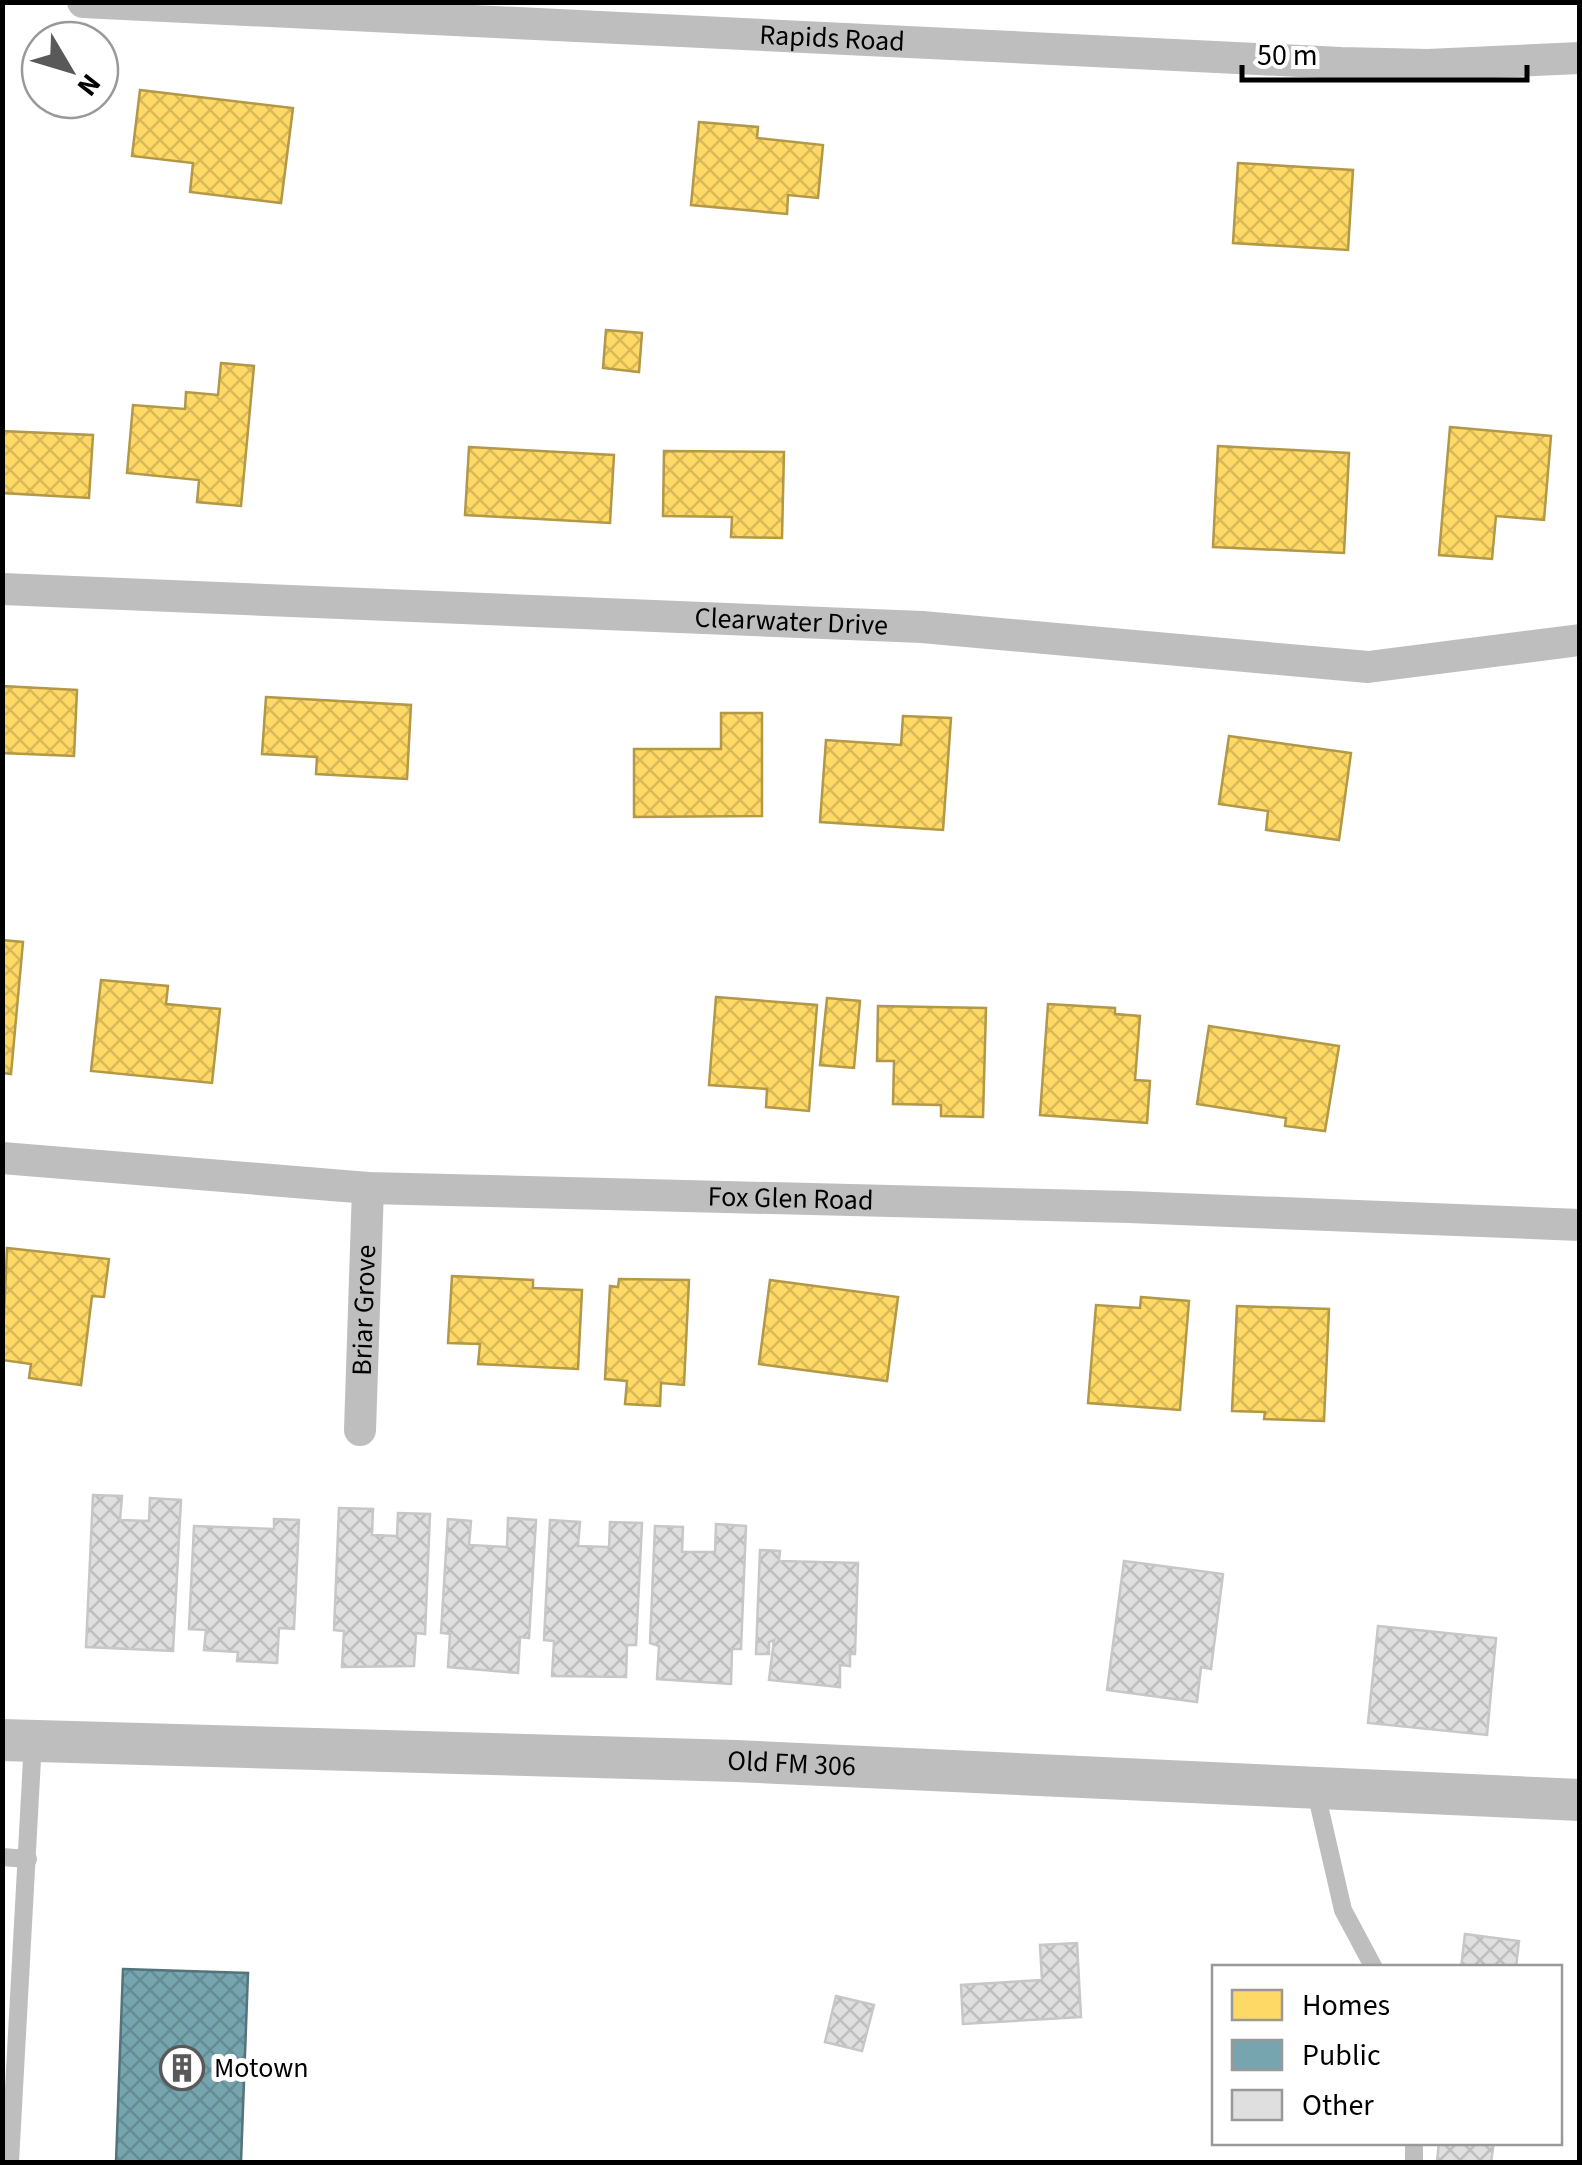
<svg xmlns="http://www.w3.org/2000/svg" width="1582" height="2165" viewBox="0 0 1582 2165" font-family="'Source Sans 3',sans-serif">
<defs>
<pattern id="homes-cross-hatch" width="8" height="8" patternUnits="userSpaceOnUse" patternTransform="scale(2.5)"><rect width="8" height="8" fill="#ffd966"/><path d="M0 0l8 8M0 8l8-8" fill="none" stroke="#d9b857"/></pattern>
<pattern id="public-cross-hatch" width="8" height="8" patternUnits="userSpaceOnUse" patternTransform="scale(2.5)"><rect width="8" height="8" fill="#76a5af"/><path d="M0 0l8 8M0 8l8-8" fill="none" stroke="#648c95"/></pattern>
<pattern id="building-cross-hatch" width="8" height="8" patternUnits="userSpaceOnUse" patternTransform="scale(2.5)"><rect width="8" height="8" fill="#dfdfdf"/><path d="M0 0l8 8M0 8l8-8" fill="none" stroke="#bebebe"/></pattern>
</defs>
<rect width="100%" height="100%" fill="#fff"/>
<g fill="url(#homes-cross-hatch)" stroke="#b29847" stroke-width="2.5">
<polygon points="140,90 293,108 281,203 190,192 193,163 132,156"/>
<polygon points="699,122 758,127 757,138 823,145 818,198 788,195 787,214 691,205"/>
<polygon points="1238,163 1353,170 1348,250 1233,243"/>
<polygon points="606,330 642,333 639,372 603,368"/>
<polygon points="221,363 254,366 241,506 197,502 199,480 127,473 133,405 185,409 186,392 218,395"/>
<polygon points="1450,427 1551,436 1544,520 1496,516 1492,559 1439,555"/>
<polygon points="2,431 93,435 89,498 2,493"/>
<polygon points="1218,446 1349,453 1344,553 1213,547"/>
<polygon points="469,447 614,455 610,523 465,515"/>
<polygon points="664,451 784,452 782,538 731,537 732,517 663,516"/>
<polygon points="2,686 77,690 74,756 2,753"/>
<polygon points="266,697 411,705 407,779 316,774 317,757 262,754"/>
<polygon points="721,713 762,713 762,816 634,817 634,749 721,749"/>
<polygon points="903,716 951,718 943,830 820,822 826,740 901,745"/>
<polygon points="1229,736 1351,753 1339,840 1266,830 1268,811 1219,804"/>
<polygon points="2,940 23,942 11,1074 2,1073"/>
<polygon points="101,980 168,986 166,1004 220,1009 212,1083 91,1071"/>
<polygon points="716,997 817,1005 809,1111 766,1107 767,1089 709,1085"/>
<polygon points="827,998 860,1001 854,1068 820,1065"/>
<polygon points="1048,1004 1115,1008 1115,1014 1140,1016 1135,1080 1150,1081 1147,1123 1040,1115"/>
<polygon points="878,1006 986,1008 983,1117 941,1116 941,1105 893,1104 894,1061 877,1061"/>
<polygon points="1209,1026 1339,1046 1325,1131 1285,1126 1286,1118 1197,1104"/>
<polygon points="7,1248 109,1259 104,1297 92,1296 81,1385 29,1378 31,1364 2,1360"/>
<polygon points="452,1276 533,1280 533,1288 582,1290 578,1369 478,1364 480,1344 448,1343"/>
<polygon points="619,1279 689,1280 684,1385 661,1383 660,1406 625,1404 627,1381 605,1379 610,1286 618,1287"/>
<polygon points="770,1280 898,1297 887,1381 759,1364"/>
<polygon points="1141,1297 1189,1301 1180,1410 1088,1403 1096,1305 1140,1308"/>
<polygon points="1237,1306 1329,1309 1324,1421 1264,1419 1265,1412 1232,1411"/>
</g>
<polygon fill="url(#public-cross-hatch)" stroke="#53747a" stroke-width="2.5" points="123,1969 248,1973 241,2162 116,2162"/>
<g fill="url(#building-cross-hatch)" stroke="#c7c7c7" stroke-width="2.5">
<polygon points="93,1495 122,1496 120,1520 149,1521 150,1498 181,1500 173,1651 86,1647"/>
<polygon points="339,1508 373,1509 372,1535 397,1536 398,1513 430,1514 425,1634 416,1633 414,1666 342,1667 344,1631 334,1630"/>
<polygon points="508,1518 536,1520 529,1638 520,1637 518,1673 448,1667 450,1634 441,1633 448,1519 471,1521 469,1545 507,1547"/>
<polygon points="274,1519 299,1520 294,1629 279,1628 277,1663 237,1661 238,1652 204,1650 206,1630 189,1629 194,1526 274,1529"/>
<polygon points="550,1520 580,1522 578,1546 609,1547 610,1522 642,1523 636,1645 627,1645 626,1677 552,1676 554,1641 544,1640"/>
<polygon points="716,1524 746,1526 741,1649 732,1649 731,1684 657,1679 659,1646 650,1643 655,1526 683,1527 682,1552 715,1552"/>
<polygon points="760,1550 780,1551 779,1561 858,1563 855,1654 850,1654 850,1666 840,1665 840,1687 769,1680 774,1640 769,1642 769,1654 756,1654"/>
<polygon points="1124,1561 1223,1574 1211,1669 1201,1667 1197,1702 1107,1690"/>
<polygon points="1378,1626 1496,1638 1487,1735 1368,1723"/>
<polygon points="1465,1934 1519,1941 1516,1968 1461,1968"/>
<polygon points="1077,1943 1081,2017 963,2024 961,1985 1042,1980 1040,1945"/>
<polygon points="836,1996 874,2005 862,2051 825,2042"/>
<polygon points="1439,2142 1494,2142 1491,2162 1437,2162"/>
</g>
<g fill="none" stroke-linecap="round" stroke-linejoin="round">
<g stroke="#bebebe" stroke-width="18">
<polyline points="1315,1788 1343,1910 1374,1968"/>
<polyline points="2,1857 28,1859"/>
<polyline points="10,2162 33,1741"/>
<polyline points="1414,2162 1414,2142"/>
</g>
<g stroke="#bebebe" stroke-width="32">
<path id="s1" d="M83,2L1341,63L1428,65L1580,58"/>
<path id="s2" d="M2,589L922,627L1368,667L1580,640"/>
<path id="s3" d="M2,1158L368,1188L1129,1207L1580,1225"/>
<path id="s4" d="M360,1430L368,1188"/>
</g>
<path stroke="#bebebe" stroke-width="42" id="s5" d="M2,1740L736,1761L1580,1800"/>
</g>
<defs>
<symbol id="building-ring" viewBox="-11 -11 22 22"><circle r="9.5" fill="#fff" stroke="#595959" stroke-width="1.5"/><path d="M-4-6H4V6H1V3H-1V6H-4ZM-2.5-4.3h1.7v1.8h-1.7ZM.8-4.3h1.7v1.8H.8ZM-2.5-1h1.7V.8h-1.7ZM.8-1h1.7V.8H.8Z" fill="#595959"/></symbol>
</defs>
<g fill-rule="evenodd">
<use href="#building-ring" x="157" y="2043" width="50" height="50"/>
</g>
<g text-anchor="middle" dominant-baseline="central" stroke-width="10" stroke-linejoin="round" paint-order="stroke">
<g font-size="28" fill="#000" stroke="#fff">
<text stroke="none"><textPath href="#s1" startOffset="750">Rapids Road</textPath></text>
<text stroke="none"><textPath href="#s2" startOffset="790">Clearwater Drive</textPath></text>
<text stroke="none"><textPath href="#s3" startOffset="790">Fox Glen Road</textPath></text>
<text stroke="none"><textPath href="#s4" startOffset="120">Briar Grove</textPath></text>
<text stroke="none"><textPath href="#s5" startOffset="790">Old FM 306</textPath></text>
</g>
<g font-size="28" fill="#000" stroke="#fff" text-anchor="start">
<text x="214" y="2068">Motown</text>
</g>
</g>
<rect width="1582" height="2165" fill="none" stroke="#000000" stroke-width="10"/>
<rect x="1212" y="1965" width="350" height="180" fill="#ffffff" stroke="#999999" stroke-width="2.5"/>
<rect x="1232" y="1990" width="50" height="30" fill="#ffd966" stroke="#999999" stroke-width="2.5"/>
<text x="1302" y="2015" font-size="30" fill="#000000">Homes</text>
<rect x="1232" y="2040" width="50" height="30" fill="#76a5af" stroke="#999999" stroke-width="2.5"/>
<text x="1302" y="2065" font-size="30" fill="#000000">Public</text>
<rect x="1232" y="2090" width="50" height="30" fill="#dfdfdf" stroke="#999999" stroke-width="2.5"/>
<text x="1302" y="2115" font-size="30" fill="#000000">Other</text>
<g transform="translate(70 70) rotate(128)"><circle r="48" fill="#ffffff" stroke="#999999" stroke-width="2.5"/>
<path d="M0-8L18 38L0 25L-18 38Z" fill="#595959"/>
<text y="-15" font-size="28" font-weight="bold" text-anchor="middle" fill="#000000">N</text>
</g>
<path d="M1242 65v15h285v-15" fill="none" stroke="#000000" stroke-width="5"/>
<text x="1257" y="65" font-size="30" fill="#000000" stroke="#ffffff" stroke-width="8" paint-order="stroke">50 m</text>
</svg>
